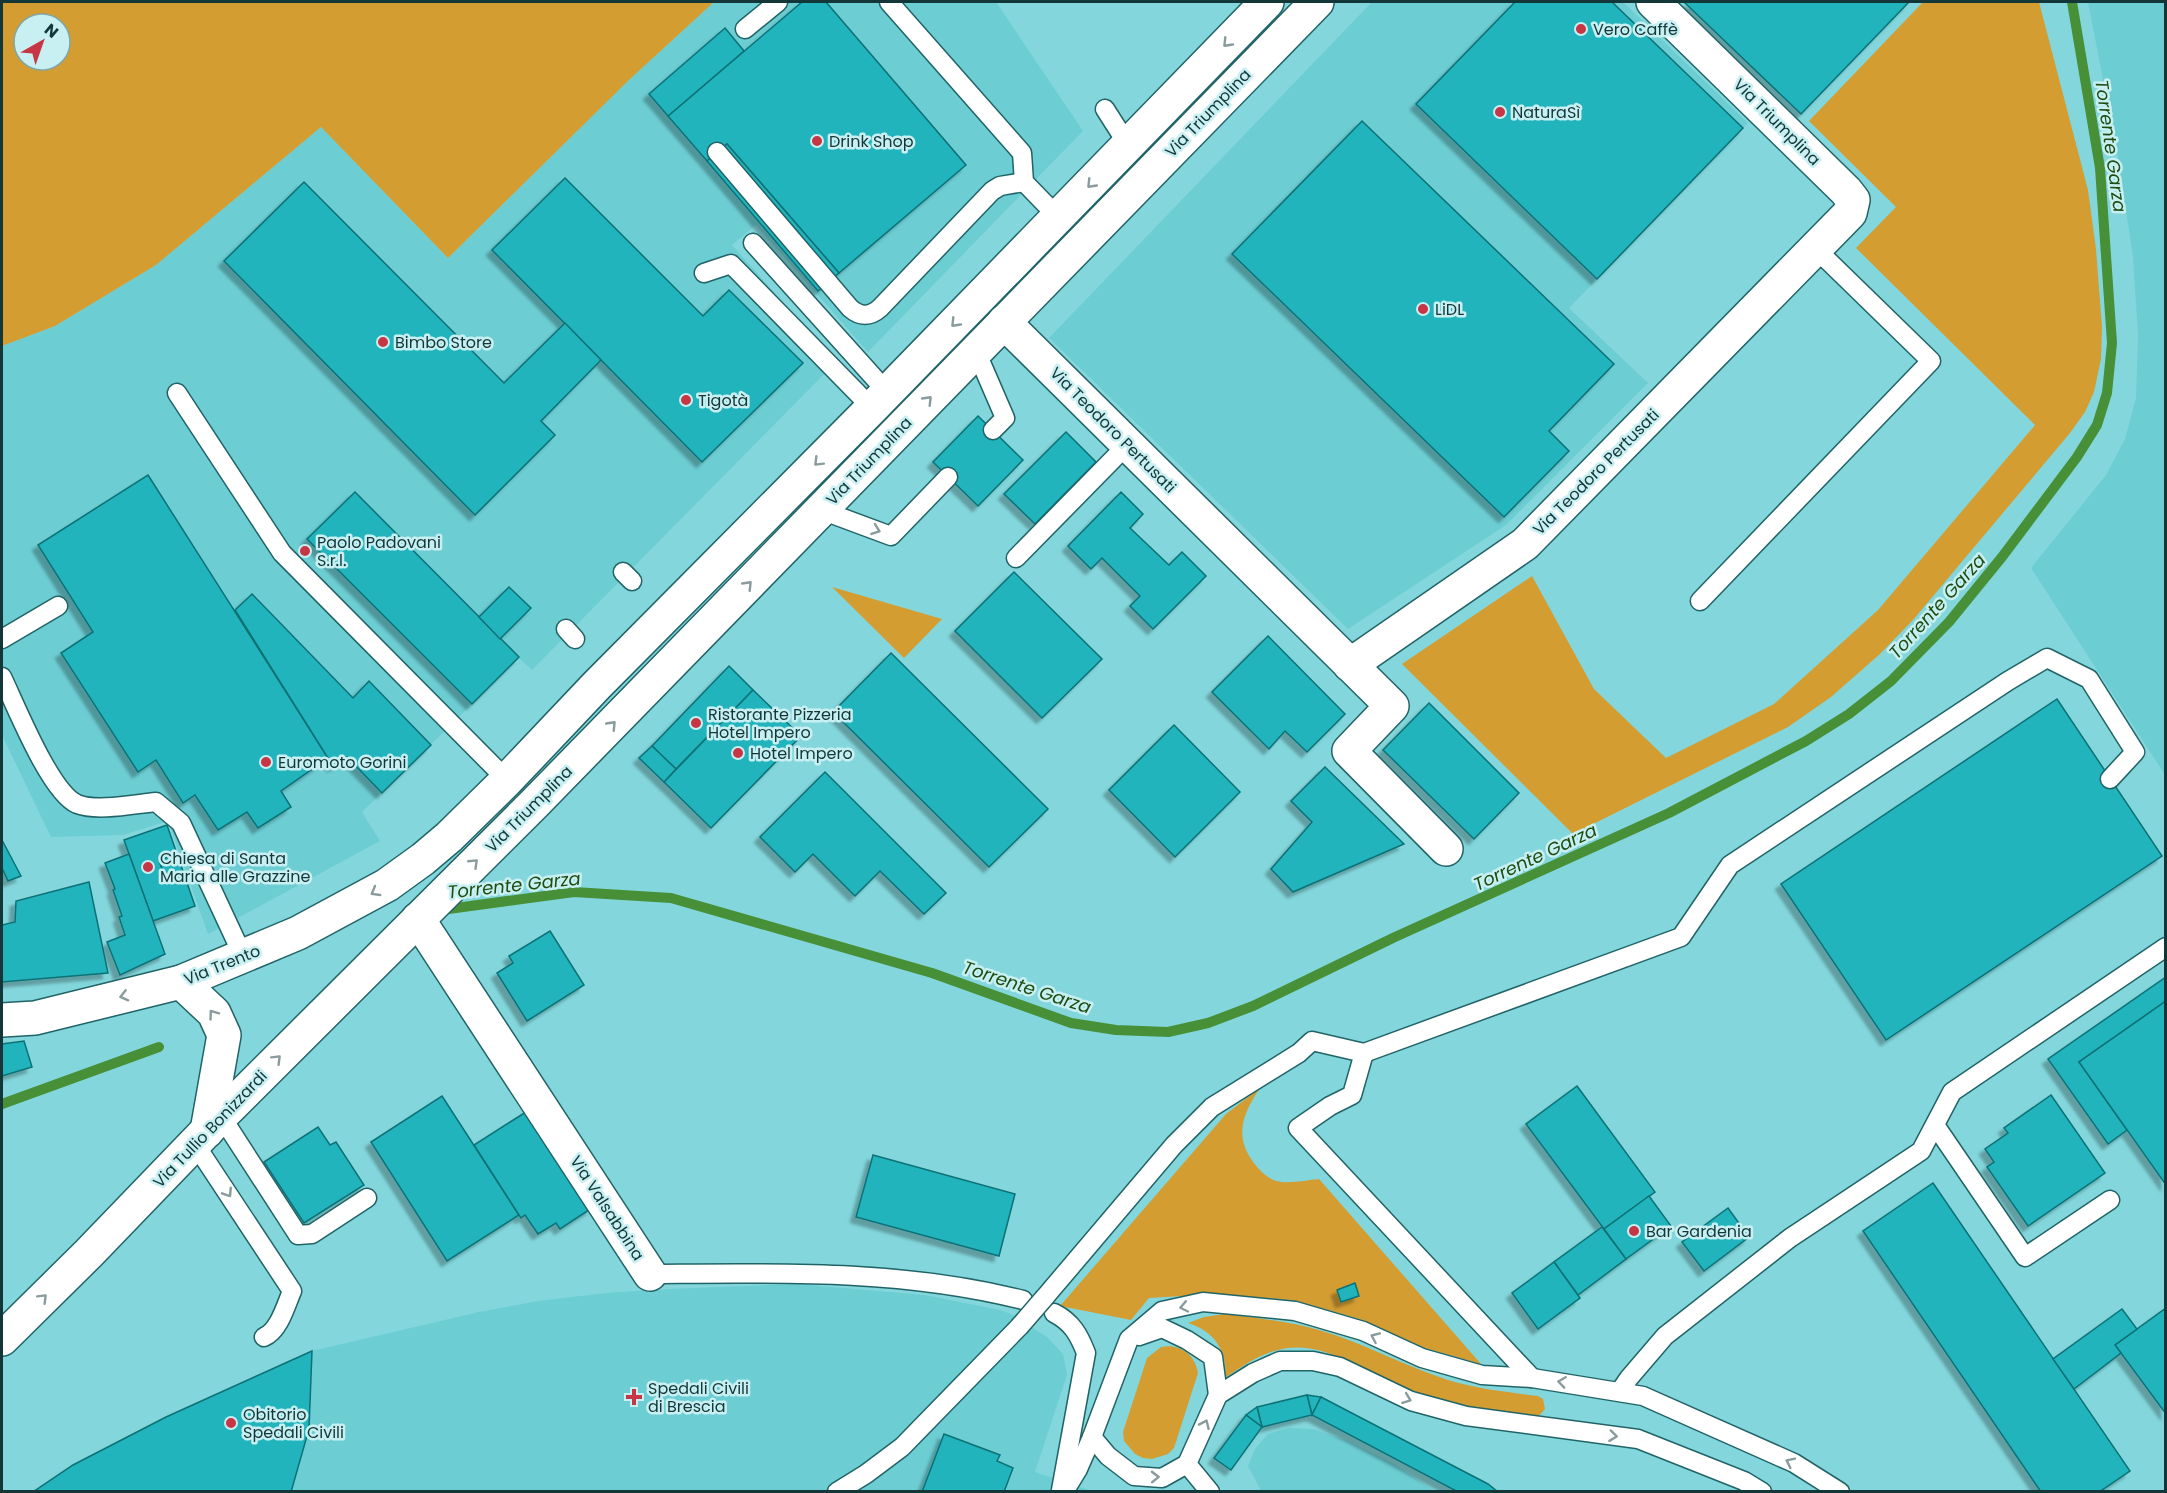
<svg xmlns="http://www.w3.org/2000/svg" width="2167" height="1493" viewBox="0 0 2167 1493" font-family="Poppins,sans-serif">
<defs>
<filter id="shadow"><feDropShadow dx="-5.5" dy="5.5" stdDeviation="1.5" flood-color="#0004"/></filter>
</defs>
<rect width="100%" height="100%" fill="#83d7dc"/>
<g fill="#6ccdd3">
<polygon points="714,2 996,2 1083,131 868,352 756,225 732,245 836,362 532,670 519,658 362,812 380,841 208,934 168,821 123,835 51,837 2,735 2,346 55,326 156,265 321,127 448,258 630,79"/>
<polygon points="1372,2 1623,2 1748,123 1569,308 1648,383 1506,525 1348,629 1049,338"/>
<polygon points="2088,2 2165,2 2165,775 2031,568 2106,475 2125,439 2136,398 2138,335 2133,257 2117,151"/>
<polygon points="796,1284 925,1295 1000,1310 1011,1314 1047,1337 1063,1354 1067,1375 1035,1472 1092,1491 33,1492 73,1465 166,1417 312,1351 479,1312 538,1301 606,1293 668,1289"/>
<polygon points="1288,1428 1313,1429 1348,1441 1394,1464 1434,1491 1261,1491 1248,1466 1255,1449 1268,1434"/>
</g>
<g fill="#d39d32" fill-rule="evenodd">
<path d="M2,2H714L630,79L448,258L321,127L156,265L55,326L2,346ZM24,24H60V60H24Z"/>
<polygon points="1923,2 2039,2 2088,190 2096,249 2102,327 2101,359 2094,392 2085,412 2070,433 1913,620 1880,654 1831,697 1788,727 1573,834 1402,664 1532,576 1594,689 1666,758 1774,704 1878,610 2035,425 1856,248 1896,207 1809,121"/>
<polygon points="832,587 942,619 904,658"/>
<path d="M1260,1088C1241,1116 1233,1140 1258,1168C1264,1175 1272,1181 1282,1182C1294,1183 1308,1180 1319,1179L1481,1364L1414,1345L1359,1319L1300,1302L1280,1299L1216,1294L1149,1298L1131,1320L1060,1306L1226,1114Z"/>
<path d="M1225,1314C1256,1318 1288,1321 1319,1330C1364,1343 1404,1366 1448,1380C1477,1389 1508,1392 1538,1396L1543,1399L1545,1409L1538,1417C1505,1413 1471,1412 1439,1400C1422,1394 1404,1388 1387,1381C1349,1364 1316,1337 1271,1352C1255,1357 1240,1368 1226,1377C1225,1348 1215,1332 1188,1323L1204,1317Z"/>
<path d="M1169,1346C1186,1348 1195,1357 1198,1373L1174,1448L1168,1454L1152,1459L1143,1458L1135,1454L1124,1441L1123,1432L1147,1358L1161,1347Z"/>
</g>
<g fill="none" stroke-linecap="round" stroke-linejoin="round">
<g stroke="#489038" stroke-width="10">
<polyline points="441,910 574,892 671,898 932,973 1071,1023 1116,1030 1168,1032 1208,1023 1253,1006 1395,937 1669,813 1806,741 1849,714 1891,681 1949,622 2002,557 2077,457 2097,425 2107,393 2112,343 2100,168 2072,2"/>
<polyline points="2,1104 159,1047"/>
</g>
</g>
<g fill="#21b4bc" stroke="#0c7176" stroke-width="1.5" filter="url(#shadow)">
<polygon points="802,2 826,2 966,165 839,273 727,144 707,161 668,116"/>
<polygon points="1515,2 1612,2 1743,128 1597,279 1416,104"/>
<polygon points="1684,2 1909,2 1801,114"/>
<polygon points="725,28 744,51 668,116 649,94"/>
<polygon points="1362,121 1614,364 1549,431 1569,451 1504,517 1232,254"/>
<polygon points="727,144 839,273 818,291 707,161"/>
<polygon points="565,178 703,316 729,290 803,363 702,462 492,250"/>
<polygon points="304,182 504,383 565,323 601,360 541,421 555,435 475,515 224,261"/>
<polygon points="978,416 1023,460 978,506 933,462"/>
<polygon points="1066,432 1096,462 1035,524 1004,494"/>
<polygon points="148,475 328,758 281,791 291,807 258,828 247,812 218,830 195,795 183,803 156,760 138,772 61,653 93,632 38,545"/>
<polygon points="355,492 519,657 472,704 307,539"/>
<polygon points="1121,492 1143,514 1130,528 1169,565 1182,552 1206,576 1153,629 1130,606 1140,596 1102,558 1091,569 1068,546"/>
<polygon points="1014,572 1102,659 1042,718 955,631"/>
<polygon points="509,587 531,608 500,639 479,617"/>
<polygon points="252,594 353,698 369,681 431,745 382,793 347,757 333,766 235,610"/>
<polygon points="1268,636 1345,714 1307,752 1285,731 1269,749 1212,692"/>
<polygon points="891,653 1048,809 989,867 833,712"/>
<polygon points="729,666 753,690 676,769 652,746"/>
<polygon points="753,690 801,736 711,828 664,782"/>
<polygon points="2057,699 2162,856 1886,1040 1781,884"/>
<polygon points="1429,703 1519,793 1474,839 1383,750"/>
<polygon points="1174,725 1240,792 1175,857 1109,790"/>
<polygon points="652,746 676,769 664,782 639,758"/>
<polygon points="1325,767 1404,844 1293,892 1271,869 1312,822 1291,801"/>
<polygon points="825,772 946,893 924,914 880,871 855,896 813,854 795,872 760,837"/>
<polygon points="167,825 177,854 159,860 166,880 184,874 195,906 153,921 124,840"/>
<polygon points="2,840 21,876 8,881 2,868"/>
<polygon points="129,854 165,954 120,975 107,942 125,935 119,917 122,916 113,890 115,889 105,863"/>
<polygon points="177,854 184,874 166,880 159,860"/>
<polygon points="89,882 108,973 2,982 2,925 15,922 16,901"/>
<polygon points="550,931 584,985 527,1021 497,973 513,963 509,956"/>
<polygon points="2166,977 2166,1001 2079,1062 2127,1130 2108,1144 2048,1059"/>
<polygon points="2166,1001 2166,1185 2079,1062"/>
<polygon points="24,1041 32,1067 2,1076 2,1044"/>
<polygon points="1577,1086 1655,1192 1604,1229 1526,1124"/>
<polygon points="2051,1095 2105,1173 2028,1226 1987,1167 1994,1162 1985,1149 2008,1133 2004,1128"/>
<polygon points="442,1096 519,1215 447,1261 371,1142"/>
<polygon points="529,1110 592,1208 560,1229 556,1223 538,1234 525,1215 521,1218 519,1215 474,1145"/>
<polygon points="318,1127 330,1145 336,1142 364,1185 304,1223 264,1162"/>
<polygon points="873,1155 1015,1194 999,1256 856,1217"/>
<polygon points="1933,1183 2130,1471 2099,1492 2041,1492 1863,1231"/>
<polygon points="1649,1196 1671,1226 1626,1259 1604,1229"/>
<polygon points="1728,1208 1749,1237 1704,1271 1682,1242"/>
<polygon points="1602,1227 1626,1259 1578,1295 1554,1262"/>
<polygon points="1554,1262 1580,1298 1538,1329 1512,1293"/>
<polygon points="1355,1283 1359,1296 1341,1302 1337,1290"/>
<polygon points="2166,1308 2166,1414 2115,1345"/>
<polygon points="2122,1309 2137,1329 2115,1345 2121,1353 2074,1389 2053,1359"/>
<polygon points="312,1351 309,1429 291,1492 33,1492 73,1465 166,1417"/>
<polygon points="1307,1395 1321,1397 1312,1415"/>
<polygon points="1307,1395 1312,1415 1262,1427 1257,1407"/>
<polygon points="1321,1397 1488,1484 1498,1492 1458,1492 1312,1415"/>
<polygon points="1257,1407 1262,1427 1246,1415"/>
<polygon points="1246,1415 1262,1427 1231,1470 1214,1458"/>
<polygon points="944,1434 1000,1455 997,1461 1013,1468 1004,1492 922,1492"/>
</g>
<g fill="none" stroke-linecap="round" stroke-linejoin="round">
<defs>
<g id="service">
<polyline points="889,2 1022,153 1024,182 1058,217"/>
<polyline points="745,29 778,2"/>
<polyline points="1105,109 1128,145"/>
<path d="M717,152L850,308C860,317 870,317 880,308L992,191L1000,186L1024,182"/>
<polyline points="753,243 887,392"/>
<polyline points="704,273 731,264 872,408"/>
<polyline points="976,351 1005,418 993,430"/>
<polyline points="177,393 282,553 507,780"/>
<polyline points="821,510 891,536 948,477"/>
<polyline points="1016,558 1127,445"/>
<polyline points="623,572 632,581"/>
<polyline points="1700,601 1931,361 1816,249"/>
<polyline points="566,629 575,639"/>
<polyline points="2,639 58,606"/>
<path d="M2,677C16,706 50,792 77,804C97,812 135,804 156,802L181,823L243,956"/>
<polyline points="1364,1053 1352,1095 1330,1106 1298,1128 1532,1378"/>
<polyline points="221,1116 298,1235 312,1234 367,1198"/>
<polyline points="1935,1125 2025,1257 2110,1200"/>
<path d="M195,1144L292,1291C286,1305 279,1331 264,1337"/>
<path d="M650,1274C774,1273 901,1269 1023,1300"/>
<polyline points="1045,1297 1174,1145 1212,1107 1299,1053 1312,1041 1364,1053 1681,937 1730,865 2008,681 2047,658 2089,679 2135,752 2110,779"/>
<path d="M1054,1313C1072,1322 1079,1335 1086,1353L1061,1490"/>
<polyline points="1139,1336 1162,1328 1187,1340 1213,1357 1218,1395"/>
<polyline points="1620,1391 1629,1378 1665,1336 1790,1238 1921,1151 1952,1092 2166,947"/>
<polyline points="1092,1437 1108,1456 1134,1476 1162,1478 1187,1464"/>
<polyline points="837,1492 866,1474 902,1447 1019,1327"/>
<polyline points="1064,1492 1078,1469 1092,1437 1129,1339 1162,1311 1203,1302 1295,1311 1363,1331 1422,1358 1482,1375 1532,1378 1643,1396 1794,1463 1840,1492"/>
<polyline points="1210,1492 1187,1464 1218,1395 1253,1373 1280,1361 1313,1361 1340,1367 1411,1401 1466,1416 1638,1439 1744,1481 1762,1492"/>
</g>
<g id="minor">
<polyline points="1004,322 1392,706 1349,751 1446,849"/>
<polyline points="1350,665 1525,544 1850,213 1853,200 1846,191 1653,2"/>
<polyline points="418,919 650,1274"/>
</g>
<g id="secondary">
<polyline points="181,982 214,1013 224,1035 207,1131"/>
<polyline points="2,1020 35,1018 181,982 298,933 387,885 423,859 449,837 507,780 597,685 872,408 1267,2"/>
<polyline points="2,1339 89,1253 221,1116 534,804 1317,2"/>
</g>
</defs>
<use href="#service" stroke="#216467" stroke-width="21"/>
<use href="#minor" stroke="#216467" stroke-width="36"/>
<use href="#secondary" stroke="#216467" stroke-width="36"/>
<use href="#service" stroke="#fff" stroke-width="18"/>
<use href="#minor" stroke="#fff" stroke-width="33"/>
<use href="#secondary" stroke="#fff" stroke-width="33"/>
<defs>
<polyline id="service-bridge" points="1019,1327 1045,1297"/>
</defs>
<use href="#service-bridge" stroke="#216467" stroke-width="21" stroke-linecap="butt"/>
<use href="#service-bridge" stroke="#fff" stroke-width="18"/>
</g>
<defs><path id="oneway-chevron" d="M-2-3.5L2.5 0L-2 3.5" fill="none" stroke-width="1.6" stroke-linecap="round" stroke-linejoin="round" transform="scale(1.5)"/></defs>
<g stroke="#899b9c">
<use href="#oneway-chevron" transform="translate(1227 43) rotate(134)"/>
<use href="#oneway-chevron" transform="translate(1091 184) rotate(134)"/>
<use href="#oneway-chevron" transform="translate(955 323) rotate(134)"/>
<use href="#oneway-chevron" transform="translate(928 400) rotate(-46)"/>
<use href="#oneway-chevron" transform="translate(818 462) rotate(135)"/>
<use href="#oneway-chevron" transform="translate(876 530) rotate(20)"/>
<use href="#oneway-chevron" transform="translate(748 585) rotate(-46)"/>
<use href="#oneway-chevron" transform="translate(612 725) rotate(-46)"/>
<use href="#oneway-chevron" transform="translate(474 863) rotate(-44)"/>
<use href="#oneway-chevron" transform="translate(375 892) rotate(150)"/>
<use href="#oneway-chevron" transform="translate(124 996) rotate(166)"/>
<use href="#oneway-chevron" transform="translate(213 1014) rotate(-126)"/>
<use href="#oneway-chevron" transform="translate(277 1059) rotate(-45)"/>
<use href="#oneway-chevron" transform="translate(228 1193) rotate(57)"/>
<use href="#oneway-chevron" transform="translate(43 1298) rotate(-45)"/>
<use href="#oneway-chevron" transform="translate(1184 1307) rotate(168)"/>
<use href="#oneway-chevron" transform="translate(1375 1337) rotate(-156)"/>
<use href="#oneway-chevron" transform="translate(1562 1382) rotate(-172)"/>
<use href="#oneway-chevron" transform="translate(1407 1399) rotate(21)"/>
<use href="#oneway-chevron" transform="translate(1205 1424) rotate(-66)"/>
<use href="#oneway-chevron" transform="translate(1613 1436) rotate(7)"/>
<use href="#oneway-chevron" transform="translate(1790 1462) rotate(-154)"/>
<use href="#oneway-chevron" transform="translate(1155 1477) rotate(-1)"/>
</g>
<g fill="#c63644" stroke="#c8f0f2" stroke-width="2">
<circle cx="1581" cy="29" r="6"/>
<circle cx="1500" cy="112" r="6"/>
<circle cx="817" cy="141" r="6"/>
<circle cx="1423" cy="309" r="6"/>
<circle cx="383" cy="342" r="6"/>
<circle cx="686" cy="400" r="6"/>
<circle cx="305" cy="551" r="6"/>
<circle cx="696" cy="723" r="6"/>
<circle cx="738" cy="753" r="6"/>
<circle cx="266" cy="762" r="6"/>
<circle cx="148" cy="867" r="6"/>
<circle cx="1634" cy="1231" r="6"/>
<path d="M631 1388h6v6h6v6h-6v6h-6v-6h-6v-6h6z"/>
<circle cx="231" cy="1423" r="6"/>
</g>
<g text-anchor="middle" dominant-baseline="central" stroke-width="5" stroke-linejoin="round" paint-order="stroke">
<g font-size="16" fill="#133739" stroke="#c8f0f2" text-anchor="start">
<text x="1593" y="29">Vero Caffè</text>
<text x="1512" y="112">NaturaSì</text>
<text x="829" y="141">Drink Shop</text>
<text x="1435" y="309">LiDL</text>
<text x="395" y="342">Bimbo Store</text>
<text x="698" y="400">Tigotà</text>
<text x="317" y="542">Paolo Padovani<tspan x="317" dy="18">S.r.l.</tspan></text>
<text x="708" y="714">Ristorante Pizzeria<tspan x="708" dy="18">Hotel Impero</tspan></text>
<text x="750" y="753">Hotel Impero</text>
<text x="278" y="762">Euromoto Gorini</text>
<text x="160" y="858">Chiesa di Santa<tspan x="160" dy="18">Maria alle Grazzine</tspan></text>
<text x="1646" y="1231">Bar Gardenia</text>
<text x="648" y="1388">Spedali Civili<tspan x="648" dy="18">di Brescia</tspan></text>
<text x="243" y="1414">Obitorio<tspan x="243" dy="18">Spedali Civili</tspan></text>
</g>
<g font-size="16" fill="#133739" stroke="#c8f0f2">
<text transform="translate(1208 113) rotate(-46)">Via Triumplina</text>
<text transform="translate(1777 122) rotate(45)">Via Triumplina</text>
<text transform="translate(1113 430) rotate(45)">Via Teodoro Pertusati</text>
<text transform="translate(869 461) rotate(-46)">Via Triumplina</text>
<text transform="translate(1596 472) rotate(-45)">Via Teodoro Pertusati</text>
<text transform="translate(529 809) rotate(-45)">Via Triumplina</text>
<text transform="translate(222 965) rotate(-22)">Via Trento</text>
<text transform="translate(210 1129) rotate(-46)">Via Tullio Bonizzardi</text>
<text transform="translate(607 1208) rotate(57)">Via Valsabbina</text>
</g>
<g font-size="18" font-style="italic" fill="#1d4d11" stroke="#c8f0f2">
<text transform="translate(2111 146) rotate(82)">Torrente Garza</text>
<text transform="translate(1937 606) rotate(-48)">Torrente Garza</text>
<text transform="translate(1535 857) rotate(-25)">Torrente Garza</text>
<text transform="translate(514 885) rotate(-6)">Torrente Garza</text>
<text transform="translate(1027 987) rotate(18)">Torrente Garza</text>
</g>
</g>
<rect width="2167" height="1493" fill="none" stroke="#133739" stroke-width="6"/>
<g transform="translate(42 42) rotate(40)"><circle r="28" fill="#c8f0f2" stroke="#80a6a8" stroke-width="1.5"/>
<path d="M0-4.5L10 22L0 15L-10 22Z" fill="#c63644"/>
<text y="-9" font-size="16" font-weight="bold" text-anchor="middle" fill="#133739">N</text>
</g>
</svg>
